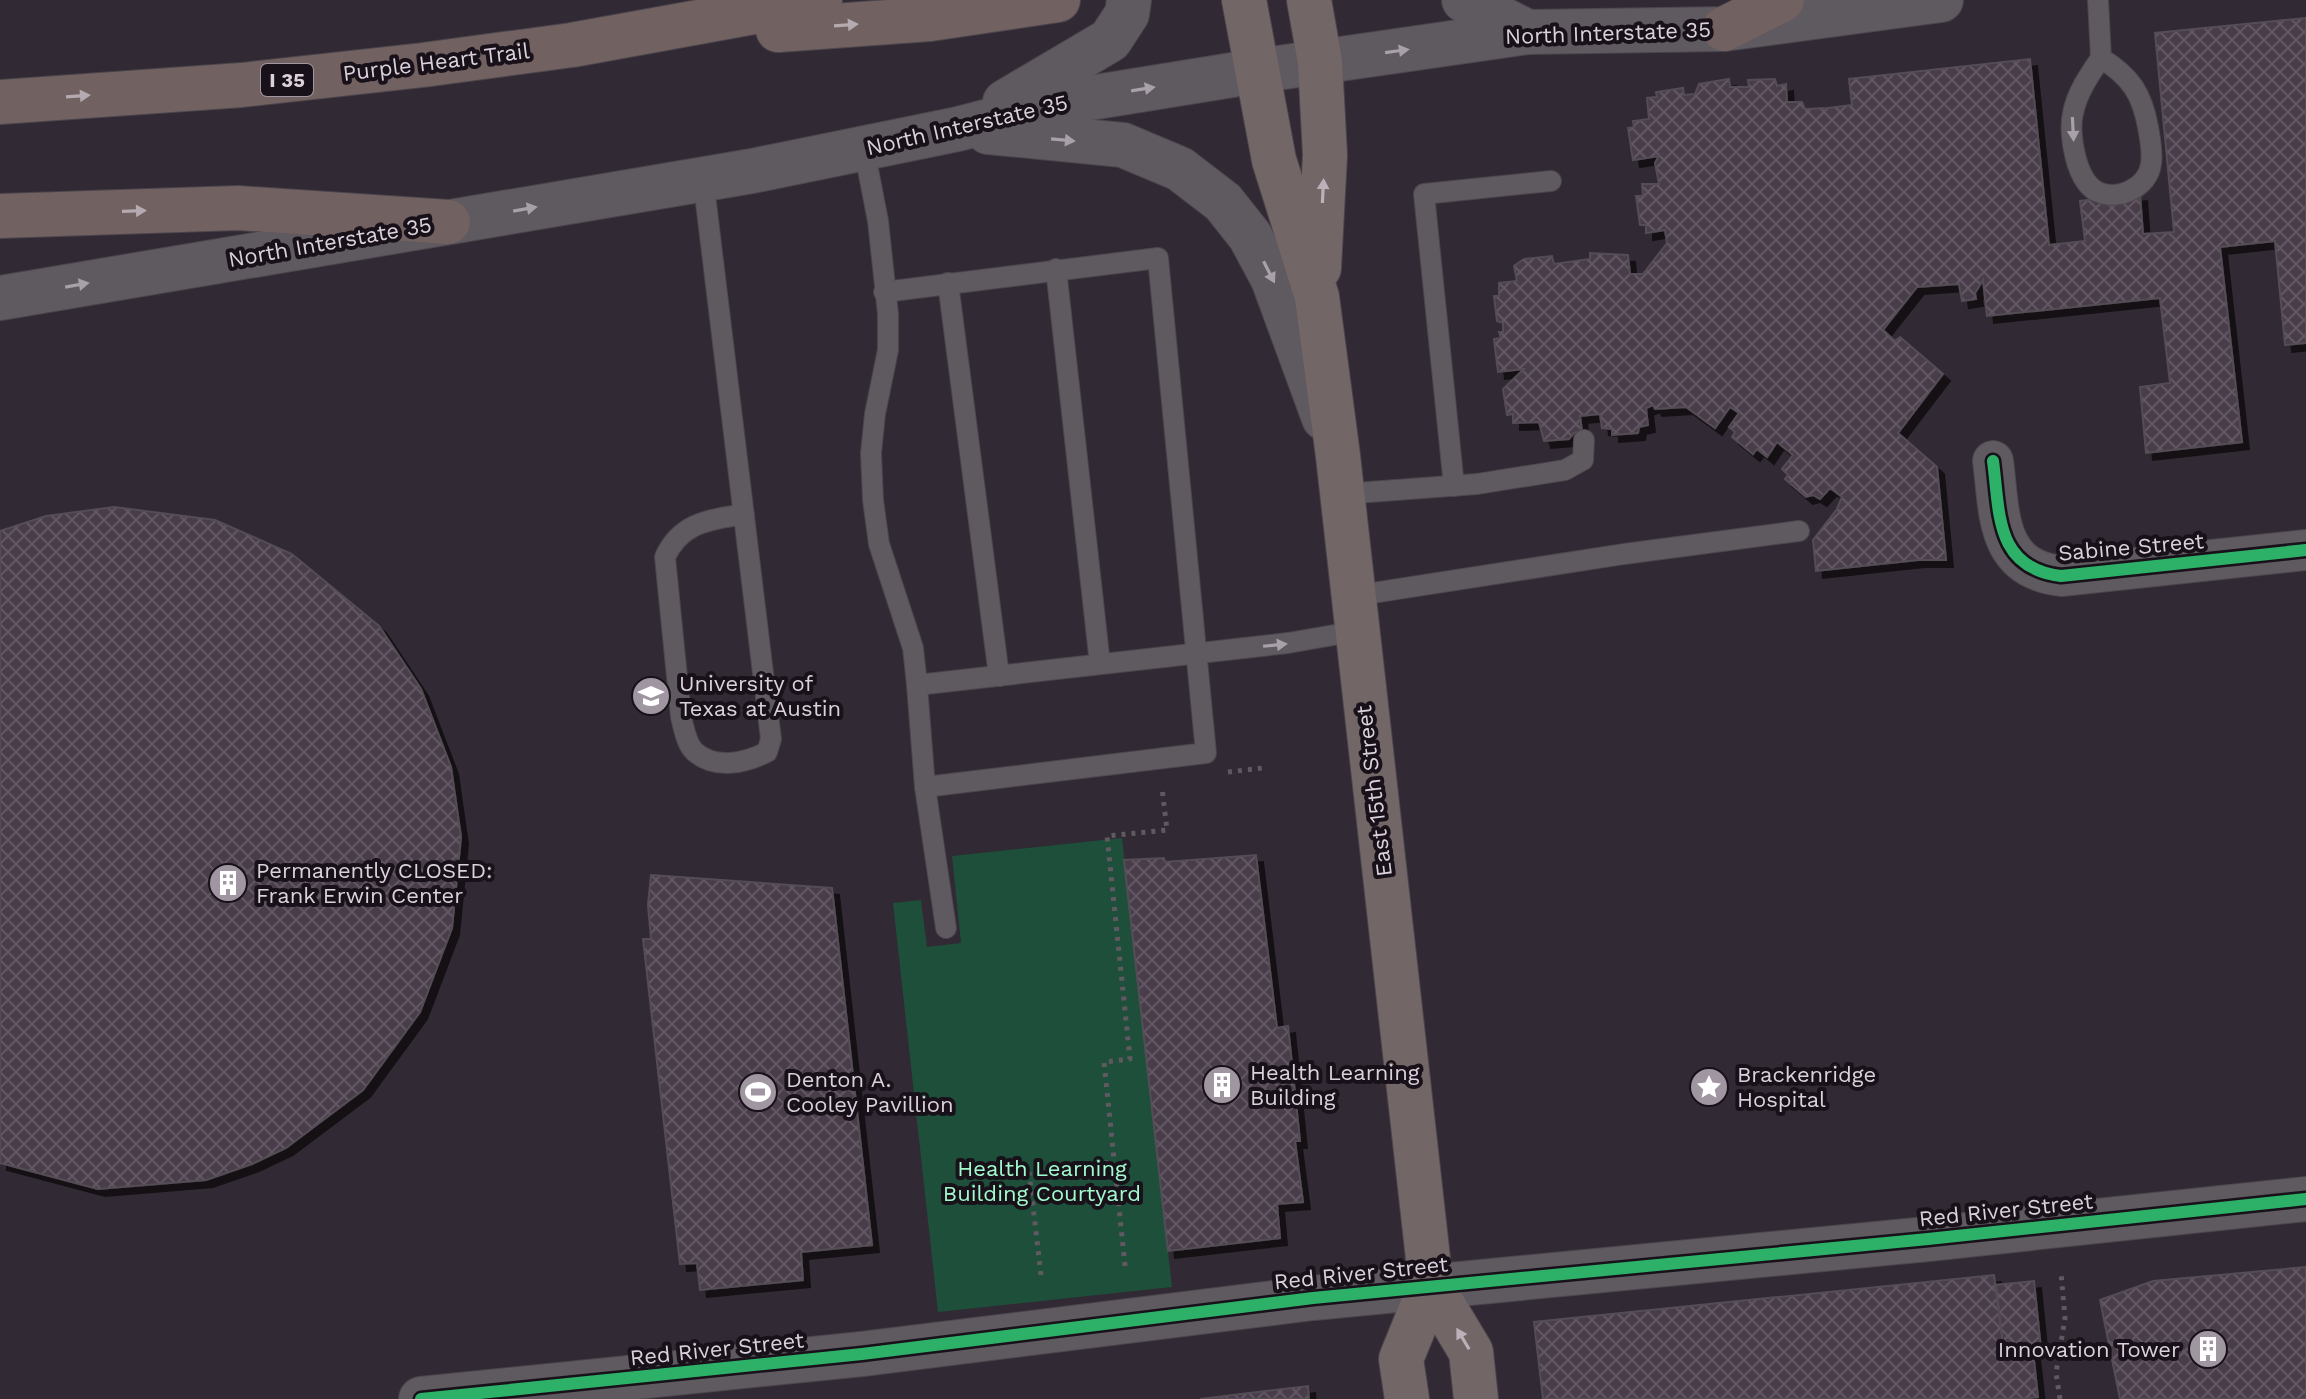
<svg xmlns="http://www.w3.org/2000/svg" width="2306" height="1399" viewBox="0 0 2306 1399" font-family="'Work Sans',sans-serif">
<defs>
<pattern id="building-cross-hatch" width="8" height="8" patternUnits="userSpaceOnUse" patternTransform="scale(2)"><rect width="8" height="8" fill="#483c4a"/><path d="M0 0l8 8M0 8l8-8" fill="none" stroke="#625764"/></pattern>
<filter id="shadow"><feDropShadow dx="7" dy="7" stdDeviation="0" flood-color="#0009"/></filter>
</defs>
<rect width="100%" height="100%" fill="#312933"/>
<polygon fill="#1e4f3b" points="1122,838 1172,1287 938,1312 893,903 921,900 927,947 961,943 952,856"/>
<g fill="url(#building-cross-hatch)" stroke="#544d55" stroke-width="2" filter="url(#shadow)">
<polygon points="2306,18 2306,343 2285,345 2275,241 2220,247 2242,442 2146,453 2140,387 2170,383 2160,298 1987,316 1983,280 1975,293 1976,299 1962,301 1959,284 1917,287 1883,330 1895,341 1900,337 1943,374 1898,433 1937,467 1946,560 1918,560 1816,571 1813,540 1837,509 1842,497 1830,488 1820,499 1813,495 1806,497 1785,479 1788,475 1782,469 1793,455 1777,442 1767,457 1757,449 1753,454 1732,437 1735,432 1729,427 1739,413 1730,407 1715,428 1686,407 1655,409 1653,405 1646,408 1648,425 1639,427 1638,433 1612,435 1612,429 1602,428 1600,414 1580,416 1582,431 1574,433 1569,439 1544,441 1539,422 1513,423 1513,414 1507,415 1503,389 1524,369 1498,372 1494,339 1501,338 1499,332 1503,332 1503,323 1497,321 1494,296 1499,296 1499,283 1517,281 1514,266 1524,259 1552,256 1554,264 1590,259 1590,253 1628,255 1630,274 1643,274 1667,243 1665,230 1646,233 1646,225 1640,225 1636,196 1643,196 1642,184 1659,184 1655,163 1659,156 1633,160 1628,128 1634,127 1633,121 1649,119 1647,98 1657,97 1656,92 1683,88 1684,95 1695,94 1699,84 1729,79 1730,87 1749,87 1748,80 1775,79 1777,86 1786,84 1787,102 1802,102 1805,109 1828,108 1852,105 1849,79 2030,59 2049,245 2085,241 2080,201 2140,194 2143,234 2174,232 2155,33"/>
<polygon points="114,507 215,520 292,554 379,626 421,689 451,767 461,837 452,928 420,1012 363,1090 286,1148 252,1164 206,1180 98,1189 0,1163 0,531 46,516"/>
<polygon points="1256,855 1277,1028 1288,1026 1300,1141 1295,1141 1303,1202 1277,1204 1280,1238 1168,1251 1124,860 1164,858 1165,862"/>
<polygon points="651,875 832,888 872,1245 801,1252 803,1280 700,1290 697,1263 680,1264 643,939 651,939 648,905"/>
<polygon points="2306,1267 2306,1399 2120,1399 2100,1300 2153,1281"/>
<polygon points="1994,1275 2004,1353 2033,1351 2038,1397 2019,1399 1543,1399 1534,1322"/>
<polygon points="2034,1281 2041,1349 2004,1353 1996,1285"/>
<polygon points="1308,1386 1309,1399 1200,1399"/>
</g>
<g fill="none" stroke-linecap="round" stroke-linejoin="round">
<defs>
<g id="service">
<path d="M2098,0L2101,58C2089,75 2077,93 2073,113C2068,134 2076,182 2098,192C2119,201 2148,187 2151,164C2153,152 2150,139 2148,127C2142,94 2131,77 2101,58"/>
<polyline points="864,149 878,221 888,314 888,350 875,414 871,453 873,500 879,544 913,648 917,685 1288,643 1357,631"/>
<path d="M703,178L771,739L767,752C745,763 716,770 695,752C686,744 684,728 681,717L665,557C681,522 709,520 744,514"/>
<polyline points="1056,269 1100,664"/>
<polyline points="948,283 999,676"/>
<polyline points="884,292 1158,258 1206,753 925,787 917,685"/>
<polyline points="1454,486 1424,194 1551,181"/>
<polyline points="1342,494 1477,484 1565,470 1583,460 1584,440"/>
<polyline points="1353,596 1624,554 1799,531"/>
<polyline points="925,787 946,928"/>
</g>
<path id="minor" d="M1993,461C2000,514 1995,568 2061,576L2306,550"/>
<g id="secondary">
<polyline points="1464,0 1528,32"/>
<polyline points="1005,102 1110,40 1127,14 1129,0"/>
<polyline points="988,132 1123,145 1180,169 1223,202 1250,236 1273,279 1324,418"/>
<polyline points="0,298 752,171 958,129 1059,103 1257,71 1528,32 1724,29 1941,0"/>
<polyline points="421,1399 862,1354 1313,1298 1928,1239 2306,1199"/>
</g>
<g id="primary">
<polyline points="1244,0 1274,160 1317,297 1338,456 1431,1285 1471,1352 1476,1399"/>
<polyline points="1309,0 1320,62 1325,155 1319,268"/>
<polyline points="1407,1399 1401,1359 1431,1285"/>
</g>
<g id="motorway">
<polyline points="1724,29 1782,0"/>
<polyline points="778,30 930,19 1058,0"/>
<polyline points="0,102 242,85 423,65 572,45 820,0"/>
<polyline points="0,216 238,208 448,222"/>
</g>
</defs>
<use href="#service" stroke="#4b454c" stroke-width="22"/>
<use href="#minor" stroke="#4b454c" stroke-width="42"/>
<use href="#secondary" stroke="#4b454c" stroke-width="46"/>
<use href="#primary" stroke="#4b454c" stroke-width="46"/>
<use href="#motorway" stroke="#4b454c" stroke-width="46"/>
<g stroke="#605961" stroke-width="5" stroke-dasharray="4 6" stroke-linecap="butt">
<polyline points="1228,772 1263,768"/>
<polyline points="1125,1266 1104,1062 1130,1059 1107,836 1167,830 1162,788"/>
<polyline points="1041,1275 1029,1172 1114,1162"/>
<polyline points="2060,1399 2056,1373 2065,1318 2061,1273"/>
</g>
<use href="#service" stroke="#5f5960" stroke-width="20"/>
<use href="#minor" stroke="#5f5960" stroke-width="40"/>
<use href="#secondary" stroke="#5f5960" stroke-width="44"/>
<use href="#primary" stroke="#736667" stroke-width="44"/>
<use href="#motorway" stroke="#726161" stroke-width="44"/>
<defs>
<g id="cycleway">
<path d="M1993,461C2000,514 1995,568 2061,576L2306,550"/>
<polyline points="421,1399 862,1354 1313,1298 1928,1239 2306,1199"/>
</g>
</defs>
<use href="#cycleway" stroke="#181119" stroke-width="17"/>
<use href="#cycleway" stroke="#2db169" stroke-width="12"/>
</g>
<defs><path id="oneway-solid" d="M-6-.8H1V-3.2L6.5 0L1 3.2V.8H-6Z" transform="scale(2)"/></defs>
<g fill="#b6aab1">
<use href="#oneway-solid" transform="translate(846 25) rotate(-4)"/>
<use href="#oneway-solid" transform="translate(78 96) rotate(-4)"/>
<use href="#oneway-solid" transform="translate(134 211) rotate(-2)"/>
</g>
<g fill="#a9a1aa">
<use href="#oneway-solid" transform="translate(1397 51) rotate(-8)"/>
<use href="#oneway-solid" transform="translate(1143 89) rotate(-9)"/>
<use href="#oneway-solid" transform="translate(2073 129) rotate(87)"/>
<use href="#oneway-solid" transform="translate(1063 140) rotate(5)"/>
<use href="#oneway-solid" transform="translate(525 209) rotate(-10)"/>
<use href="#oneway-solid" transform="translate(1269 272) rotate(63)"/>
<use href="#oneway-solid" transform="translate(77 285) rotate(-10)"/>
<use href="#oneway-solid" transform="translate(1275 645) rotate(-6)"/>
</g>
<g fill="#bcb1b9">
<use href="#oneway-solid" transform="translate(1323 191) rotate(-87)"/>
<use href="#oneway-solid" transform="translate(1463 1339) rotate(-121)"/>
</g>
<defs>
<symbol id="university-disc" viewBox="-11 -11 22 22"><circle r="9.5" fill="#a096a1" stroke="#181119"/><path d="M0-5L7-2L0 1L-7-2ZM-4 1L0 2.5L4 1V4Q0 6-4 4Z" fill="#fff"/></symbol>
<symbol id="building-disc" viewBox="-11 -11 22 22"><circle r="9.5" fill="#a096a1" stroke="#181119"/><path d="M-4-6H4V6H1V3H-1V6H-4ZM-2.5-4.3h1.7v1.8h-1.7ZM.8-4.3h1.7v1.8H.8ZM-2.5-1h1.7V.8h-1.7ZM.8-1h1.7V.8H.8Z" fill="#fff"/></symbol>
<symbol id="sight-disc" viewBox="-11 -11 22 22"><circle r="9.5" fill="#a096a1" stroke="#181119"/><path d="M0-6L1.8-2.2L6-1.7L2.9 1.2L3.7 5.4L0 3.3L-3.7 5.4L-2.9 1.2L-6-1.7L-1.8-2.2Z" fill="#fff"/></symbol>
<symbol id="stadium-disc" viewBox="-11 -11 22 22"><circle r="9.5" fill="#a096a1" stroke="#181119"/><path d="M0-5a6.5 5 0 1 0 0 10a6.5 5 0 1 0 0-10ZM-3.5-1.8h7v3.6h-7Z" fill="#fff"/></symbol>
</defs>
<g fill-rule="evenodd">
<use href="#university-disc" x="629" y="674" width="44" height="44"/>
<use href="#building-disc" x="206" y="861" width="44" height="44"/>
<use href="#building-disc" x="1200" y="1063" width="44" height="44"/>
<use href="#sight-disc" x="1687" y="1065" width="44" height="44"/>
<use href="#stadium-disc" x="736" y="1070" width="44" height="44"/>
<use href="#building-disc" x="2186" y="1327" width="44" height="44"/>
</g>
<g text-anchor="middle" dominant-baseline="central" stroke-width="8" stroke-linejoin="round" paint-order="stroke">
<rect fill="#181119" stroke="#a097a2" stroke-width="2" x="261" y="64" width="52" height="32" rx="6"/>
<g font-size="20" font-weight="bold" fill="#dbd1dc">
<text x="287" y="80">I 35</text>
</g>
<g font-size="22" fill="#dbd1dc" stroke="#181119">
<text transform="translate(1608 33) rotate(-2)">North Interstate 35</text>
<text transform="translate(436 62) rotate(-7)">Purple Heart Trail</text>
<text transform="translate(967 125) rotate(-13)">North Interstate 35</text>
<text transform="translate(330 242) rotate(-10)">North Interstate 35</text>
<text transform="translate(2131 547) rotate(-5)">Sabine Street</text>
<text transform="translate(1374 791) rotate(-97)">East 15th Street</text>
<text transform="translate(2006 1210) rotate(-6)">Red River Street</text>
<text transform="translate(1361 1273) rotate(-6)">Red River Street</text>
<text transform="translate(717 1349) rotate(-6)">Red River Street</text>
</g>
<g font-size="22" fill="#dbd1dc" stroke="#181119" text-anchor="start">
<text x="679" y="683">University of<tspan x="679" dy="25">Texas at Austin</tspan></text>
<text x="256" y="870">Permanently CLOSED:<tspan x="256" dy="25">Frank Erwin Center</tspan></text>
<text x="1250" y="1072">Health Learning<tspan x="1250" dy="25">Building</tspan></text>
<text x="1737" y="1074">Brackenridge<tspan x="1737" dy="25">Hospital</tspan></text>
<text x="786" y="1079">Denton A.<tspan x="786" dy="25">Cooley Pavillion</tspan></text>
<text x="2180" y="1349" text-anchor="end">Innovation Tower</text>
</g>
<g font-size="22" fill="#a1fbce" stroke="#181119">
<text x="1042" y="1168">Health Learning<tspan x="1042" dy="25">Building Courtyard</tspan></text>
</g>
</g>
</svg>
